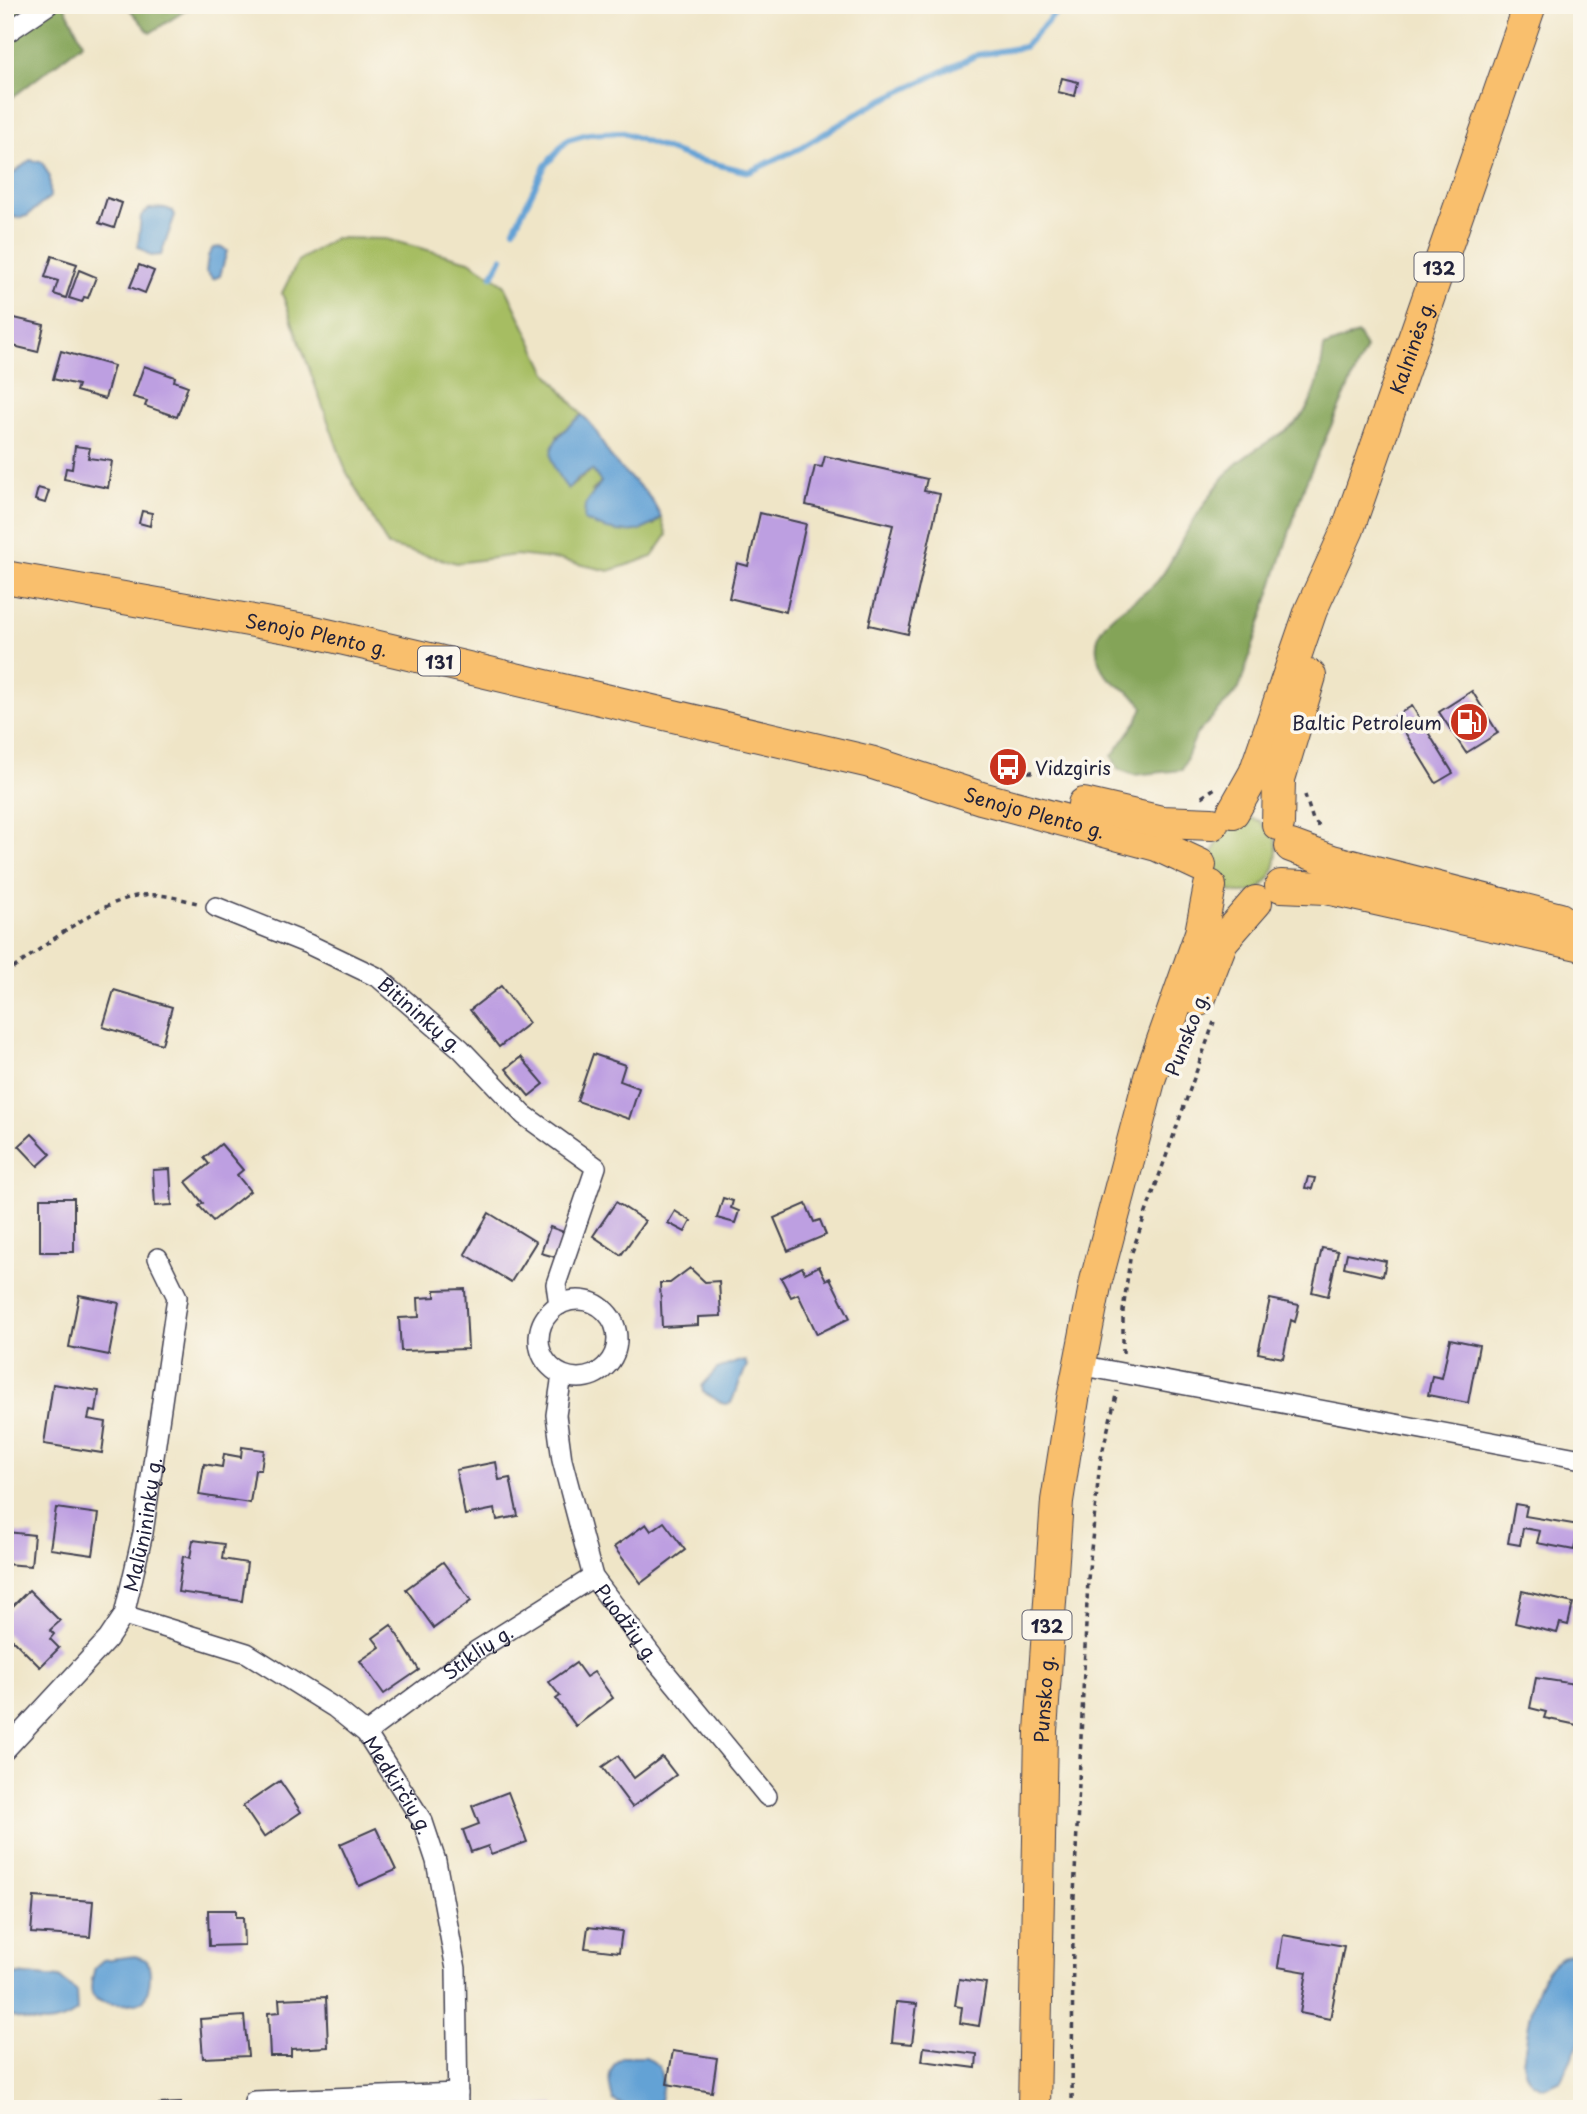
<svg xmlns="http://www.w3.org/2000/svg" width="1587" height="2114" viewBox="0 0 1587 2114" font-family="'Playpen Sans',sans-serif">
<rect width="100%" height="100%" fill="#fbf7ec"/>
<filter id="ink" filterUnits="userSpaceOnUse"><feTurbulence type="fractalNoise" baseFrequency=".0143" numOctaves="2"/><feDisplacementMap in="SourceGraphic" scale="14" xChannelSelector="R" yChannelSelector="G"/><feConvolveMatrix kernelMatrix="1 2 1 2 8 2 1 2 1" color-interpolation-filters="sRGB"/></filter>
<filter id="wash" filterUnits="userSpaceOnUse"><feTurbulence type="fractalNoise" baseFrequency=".00686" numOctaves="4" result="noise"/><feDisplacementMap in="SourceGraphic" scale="28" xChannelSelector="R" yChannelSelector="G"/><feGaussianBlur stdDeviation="1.57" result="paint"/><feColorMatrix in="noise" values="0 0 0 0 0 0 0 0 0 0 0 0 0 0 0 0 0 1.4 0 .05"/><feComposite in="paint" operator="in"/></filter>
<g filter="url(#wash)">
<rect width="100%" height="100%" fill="#efe5c7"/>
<g fill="#a6bd62" stroke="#64704e" stroke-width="2">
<polygon points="335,238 386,239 469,261 504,284 546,371 582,415 557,436 568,489 592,470 601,482 592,491 654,525 661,517 667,535 652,557 609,571 561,560 516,555 457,563 388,546 346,471 282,293 298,261"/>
<path d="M1250,818L1260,821L1276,839C1280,863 1270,895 1240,893C1235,893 1228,891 1224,888C1196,865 1221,822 1250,818Z"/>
</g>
<g fill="#84a458" stroke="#53634a" stroke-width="2">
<polygon points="5,5 64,5 83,43 5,103"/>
<polygon points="126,5 194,5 150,33"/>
<path d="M1358,334L1366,348L1305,484L1239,689L1196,735L1182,770L1134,775L1118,769L1112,756L1137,721L1143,707C1132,685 1101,688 1097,652C1092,615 1140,604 1159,579C1169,567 1176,551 1183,538C1197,514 1214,488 1232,468C1249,450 1275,440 1293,425C1315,407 1321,373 1324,347Z"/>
</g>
<g fill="#63a2d5" stroke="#426288" stroke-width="2">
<polygon points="30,160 42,162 50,177 50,197 27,216 16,218 5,212 5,180"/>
<polygon points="165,208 173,211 175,215 161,255 151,256 138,247 141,216 149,209"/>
<polygon points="222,247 227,251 220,276 213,279 206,272 208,256 213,248"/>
<path d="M582,415C596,426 601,443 611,457C629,482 647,485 661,517C640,540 609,532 584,520L585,505L601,482L592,470L578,478L568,489C539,453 550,441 582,415Z"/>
<polygon points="740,1361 745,1361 747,1365 731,1403 724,1404 703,1392 702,1386 717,1369"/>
<path d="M1582,1953V2037L1561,2080L1544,2088C1529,2084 1525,2076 1523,2061C1530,2026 1532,1950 1582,1953Z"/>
<path d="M135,1956L147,1960C153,1974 150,1987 144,2000C134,2006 98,2007 92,1994C89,1987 93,1975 95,1967L103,1960Z"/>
<path d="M16,1974L59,1978L76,1991L77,2012C51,2030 33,2022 5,2015V1980Z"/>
<path d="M622,2057H646L659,2066L663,2083L660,2101L630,2109L613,2100C608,2082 606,2069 622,2057Z"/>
</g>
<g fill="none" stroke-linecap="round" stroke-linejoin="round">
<g stroke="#63a2d5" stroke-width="6">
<polyline points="514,229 545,166 567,140 588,134 621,132 690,158 749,172 802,147 870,106 977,55 1024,47 1063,5"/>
<polyline points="492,276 502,258"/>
</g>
</g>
<g id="blocks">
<g fill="#bd9fe1">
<polygon points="1062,78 1078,82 1075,96 1058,92"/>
<polygon points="107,198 122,203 114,228 99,223"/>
<polygon points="52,256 77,264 66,298 54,294 58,281 45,277"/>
<polygon points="139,265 154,271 145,293 130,287"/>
<polygon points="79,270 96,277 88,298 84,297 82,302 69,298"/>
<polygon points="6,316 44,325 38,352 5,344"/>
<polygon points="61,351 114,366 105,399 76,391 78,385 53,379"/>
<polygon points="144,366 175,377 174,381 188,386 177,417 145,406 147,401 133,397"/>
<polygon points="75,446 90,448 88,458 112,461 108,488 64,479 66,468 72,469"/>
<polygon points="825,456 927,479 924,491 940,494 908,634 869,625 893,525 806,505 815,466 822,467"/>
<polygon points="38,488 49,491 45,503 35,500"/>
<polygon points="142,511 152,513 150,526 139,523"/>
<polygon points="760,513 806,524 786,612 729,598 737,563 748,566"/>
<polygon points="1472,691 1498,733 1466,753 1439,712"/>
<polygon points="1412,706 1453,773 1436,783 1395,716"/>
<polygon points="501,986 529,1023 499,1047 470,1010"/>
<polygon points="114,990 172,1007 162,1044 103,1027"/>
<polygon points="593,1054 625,1065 620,1081 639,1088 629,1119 577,1101"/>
<polygon points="521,1057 544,1084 529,1096 506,1069"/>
<polygon points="32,1134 51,1154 38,1166 19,1146"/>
<polygon points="221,1144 243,1170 237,1175 250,1191 213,1221 199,1206 203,1203 186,1182 209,1164 204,1158"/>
<polygon points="170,1169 172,1205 155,1206 153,1170"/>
<polygon points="1308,1177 1315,1178 1312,1189 1305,1188"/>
<rect x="40" y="1198" width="34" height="54"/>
<polygon points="723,1198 733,1201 731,1208 739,1211 735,1223 717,1218"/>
<polygon points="616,1202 645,1221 621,1255 593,1236"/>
<polygon points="806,1204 814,1222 820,1220 826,1235 788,1251 774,1218"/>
<polygon points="675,1211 691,1221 685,1232 668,1223"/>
<polygon points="489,1213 536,1242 511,1282 465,1254"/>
<polygon points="550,1227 564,1232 555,1257 541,1253"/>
<polygon points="1322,1248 1338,1251 1328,1296 1312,1292"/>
<polygon points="1347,1253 1386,1261 1383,1276 1344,1267"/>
<polygon points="819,1266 826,1280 830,1278 850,1318 817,1334 798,1294 791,1297 781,1278 802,1267 805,1273"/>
<polygon points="690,1268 705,1282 719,1281 721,1316 698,1317 698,1325 662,1327 660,1283 670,1283"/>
<polygon points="465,1289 468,1349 401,1351 399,1318 419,1317 418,1298 435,1297 435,1290"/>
<polygon points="79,1295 119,1303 109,1355 69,1347"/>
<polygon points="1270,1299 1299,1305 1295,1322 1291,1320 1283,1358 1258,1353"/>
<polygon points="1450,1339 1479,1345 1468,1403 1428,1395 1432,1376 1442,1378"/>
<polygon points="53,1384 99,1391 96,1412 90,1411 88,1419 106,1422 102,1453 44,1444"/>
<polygon points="242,1447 264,1450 261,1470 255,1470 250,1503 199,1495 204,1464 222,1467 224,1454 241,1457"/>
<polygon points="496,1462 499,1480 510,1478 518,1516 497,1520 495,1509 465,1515 456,1470"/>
<polygon points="1515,1504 1527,1506 1525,1516 1579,1525 1574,1550 1537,1543 1540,1531 1523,1528 1520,1545 1508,1543"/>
<polygon points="56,1508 99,1514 93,1555 50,1549"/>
<polygon points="664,1522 685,1550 641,1583 614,1547 646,1524 651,1531"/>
<polygon points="7,1532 34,1535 31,1566 5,1564"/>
<polygon points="193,1540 224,1544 222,1559 247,1563 242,1601 178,1592 183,1556 190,1558"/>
<polygon points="443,1562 471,1601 434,1628 406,1589"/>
<polygon points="29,1590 60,1621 50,1630 54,1634 50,1639 59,1648 40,1667 5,1632 5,1614"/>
<polygon points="1522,1591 1573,1603 1568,1625 1560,1623 1557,1633 1515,1623"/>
<polygon points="391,1625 419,1670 384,1694 360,1661 380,1647 373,1638"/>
<polygon points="576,1663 586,1677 594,1672 613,1698 576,1726 556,1699 560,1696 549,1682"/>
<polygon points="1536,1678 1582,1685 1582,1726 1544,1718 1546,1712 1530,1708"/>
<polygon points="618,1756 634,1778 662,1757 676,1775 632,1807 602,1767"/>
<polygon points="280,1781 301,1812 264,1837 243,1806"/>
<polygon points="508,1792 527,1842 491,1855 488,1846 471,1852 463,1830 479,1824 472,1806"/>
<polygon points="376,1828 396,1870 359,1886 340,1844"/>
<polygon points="34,1897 93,1901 90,1937 31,1933"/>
<polygon points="208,1910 236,1910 236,1917 243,1917 244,1945 209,1946"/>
<polygon points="588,1927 622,1931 619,1952 585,1948"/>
<polygon points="1283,1935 1344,1946 1330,2019 1300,2013 1307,1972 1278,1967"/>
<polygon points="959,1979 986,1983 979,2026 960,2023 962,2007 955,2006"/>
<polygon points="326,1997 328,2047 291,2049 291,2056 270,2056 268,2013 280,2012 279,1999"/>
<polygon points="896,2002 917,2004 912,2044 892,2042"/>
<polygon points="244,2016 248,2056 203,2058 200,2019"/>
<polygon points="924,2047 977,2054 976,2068 922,2061"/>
<polygon points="673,2051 717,2058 712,2092 667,2084"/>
<polygon points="181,2103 181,2109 159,2109 159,2104"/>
<polygon points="555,2104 555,2109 504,2109 504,2107"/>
</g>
</g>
</g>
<g filter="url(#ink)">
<use href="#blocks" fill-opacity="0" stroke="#413f50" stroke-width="2"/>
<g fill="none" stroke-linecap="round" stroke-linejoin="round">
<defs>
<g id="minor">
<polyline points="5,34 48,5"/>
<path id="s1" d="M216,907L308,944L379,978L461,1049L524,1115L596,1167L556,1284L559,1305"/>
<circle cx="578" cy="1339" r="39"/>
<polyline points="1079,1365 1582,1459"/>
<path id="s2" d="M562,1375L556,1415L562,1460L593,1577L657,1662L767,1796"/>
<path id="s3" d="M124,1615L247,1653L335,1708L366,1733L423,1822L436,1861L456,1969L458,2109"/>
<path id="s4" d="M366,1733L476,1651L593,1577"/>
<path id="s5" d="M5,1750L108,1639L124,1615L143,1533L177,1297L158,1258"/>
<polyline points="254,2101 458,2093"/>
</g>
<g id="primary">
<path id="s6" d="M5,577L310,631L870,762L981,798L1157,845L1200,865"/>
<polyline points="1084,804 1162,822 1212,824"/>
<path id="s7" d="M1233,812L1255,773L1311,610L1348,529L1530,5"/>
<polyline points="1278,824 1279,779 1310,676"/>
<polyline points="1291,846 1332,861 1560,919"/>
<polyline points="1281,886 1326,888 1582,945"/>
<polyline points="1199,1000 1222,941 1256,902"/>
<path id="s8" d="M1034,2109L1041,1731L1057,1501L1073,1399L1096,1281L1150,1077L1201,933L1210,886"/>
</g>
</defs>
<use href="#minor" stroke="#413f50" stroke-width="22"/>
<use href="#primary" stroke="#413f50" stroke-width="34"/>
<g stroke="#413f50" stroke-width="3.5" stroke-dasharray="5 5" stroke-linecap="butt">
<polyline points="1028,772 1067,772 1089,777"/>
<polyline points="1305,795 1313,820 1321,828"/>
<polyline points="1202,797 1215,788"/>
<path d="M5,974C42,949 89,908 132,897C152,891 178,898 197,903"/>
<polyline points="1132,1252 1214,1022"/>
<polyline points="1123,1353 1123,1311 1130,1259"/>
<polyline points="1072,2109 1073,1919 1088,1579 1100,1462 1117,1391"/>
</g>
<use href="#minor" stroke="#fff" stroke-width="19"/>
<use href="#primary" stroke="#f9bf6d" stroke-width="32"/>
</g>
</g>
<defs>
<symbol id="fuel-disc" viewBox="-11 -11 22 22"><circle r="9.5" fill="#c8321e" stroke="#fbf7ec"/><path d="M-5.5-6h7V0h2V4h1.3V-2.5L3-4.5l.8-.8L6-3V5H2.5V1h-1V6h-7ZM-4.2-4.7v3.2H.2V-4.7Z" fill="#fff"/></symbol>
<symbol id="bus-disc" viewBox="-11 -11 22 22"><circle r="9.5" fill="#c8321e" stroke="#fbf7ec"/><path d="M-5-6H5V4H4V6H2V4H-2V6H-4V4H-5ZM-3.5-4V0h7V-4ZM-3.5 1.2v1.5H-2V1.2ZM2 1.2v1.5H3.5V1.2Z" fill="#fff"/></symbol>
</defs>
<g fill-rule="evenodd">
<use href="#fuel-disc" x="1447" y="700" width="44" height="44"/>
<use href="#bus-disc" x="986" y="745" width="44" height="44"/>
</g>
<g text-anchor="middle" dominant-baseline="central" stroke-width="7" stroke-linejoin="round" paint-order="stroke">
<g fill="#fbf7ec" stroke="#636270" stroke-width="2">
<rect x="1414.5" y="252.5" width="49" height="29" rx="5"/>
<rect x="418" y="646.5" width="42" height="29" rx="5"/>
<rect x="1022.5" y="1610.5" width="49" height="29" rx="5"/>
</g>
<g font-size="18" font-weight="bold" fill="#22223b">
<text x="1439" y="267">132</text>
<text x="439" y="661">131</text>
<text x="1047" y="1625">132</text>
</g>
<g font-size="19" fill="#22223b" stroke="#fbf7ec">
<text stroke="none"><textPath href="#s7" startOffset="499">Kalninės g.</textPath></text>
<text stroke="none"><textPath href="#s6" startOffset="317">Senojo Plento g.</textPath></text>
<text stroke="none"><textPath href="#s6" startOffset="1057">Senojo Plento g.</textPath></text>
<text stroke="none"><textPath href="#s1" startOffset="233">Bitininkų g.</textPath></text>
<text transform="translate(1186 1034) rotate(-69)">Punsko g.</text>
<text stroke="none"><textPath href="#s5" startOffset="273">Malūnininkų g.</textPath></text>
<text stroke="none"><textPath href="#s2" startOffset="264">Puodžių g.</textPath></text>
<text stroke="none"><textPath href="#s4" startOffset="138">Stiklių g.</textPath></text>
<text stroke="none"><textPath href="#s8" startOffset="410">Punsko g.</textPath></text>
<text stroke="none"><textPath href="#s3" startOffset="334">Medkirčių g.</textPath></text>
</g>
<g font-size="19" fill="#22223b" stroke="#fbf7ec" text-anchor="end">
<text x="1442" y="722">Baltic Petroleum</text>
<text x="1035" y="767" text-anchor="start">Vidzgiris</text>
</g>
</g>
<rect width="1587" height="2114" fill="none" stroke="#fbf7ec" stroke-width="28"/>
</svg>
